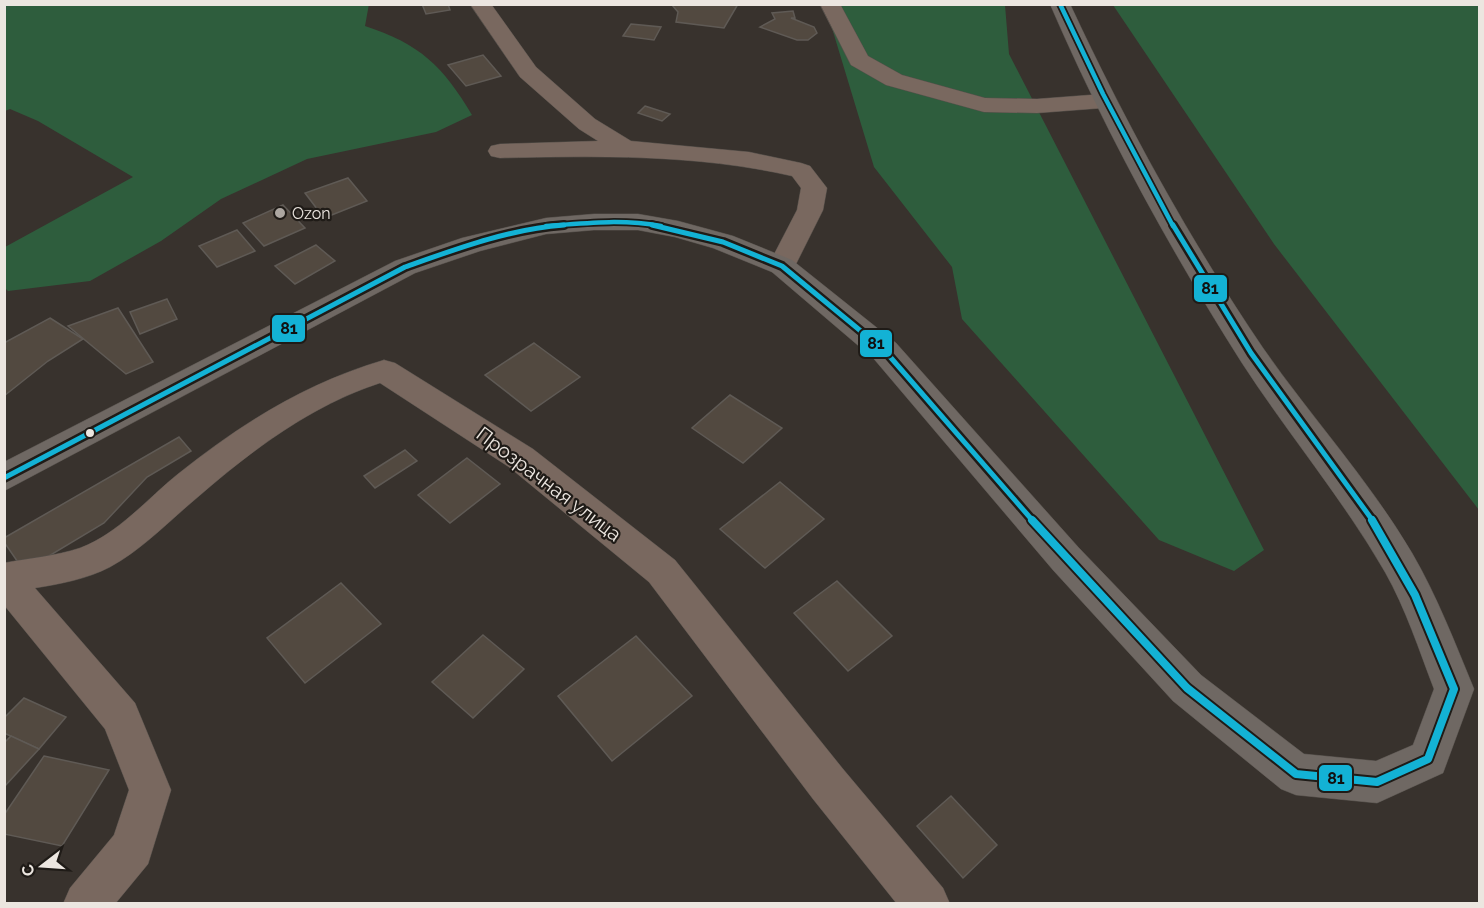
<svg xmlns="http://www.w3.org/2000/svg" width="1484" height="908" viewBox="0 0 1484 908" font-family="Raleway,sans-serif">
<rect width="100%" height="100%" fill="#38322d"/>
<g fill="#2e5d3d">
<path d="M369,4L365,26C420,44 443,66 472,115L436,132L307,159L221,199L161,241L90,281L8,291L5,288V247L133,177L38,121L10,109L5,111V5Z"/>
<polygon points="825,5 1005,5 1009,54 1264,550 1234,571 1159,540 962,319 952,267 874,167"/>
<polygon points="1113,5 1479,5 1479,510 1274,244"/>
</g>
<g fill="#524940" stroke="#5f5a55" stroke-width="1.5">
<polygon points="422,4 448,4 450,10 426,14"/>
<polygon points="738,4 724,28 676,22 678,12 672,5"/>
<polygon points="793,11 795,18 791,18 814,27 817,33 808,40 797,40 760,27 775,19 772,13"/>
<polygon points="631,24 661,27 654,40 623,36"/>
<polygon points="483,55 501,76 466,86 448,65"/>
<polygon points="645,106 670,114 662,121 638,113"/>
<polygon points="348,178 367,201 324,218 305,193"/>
<polygon points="283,205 305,228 264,246 243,223"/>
<polygon points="237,230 255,251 217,267 199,246"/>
<polygon points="316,245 335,261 295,284 275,266"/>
<polygon points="167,299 177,319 140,334 130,312"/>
<polygon points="118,308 153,362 126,374 68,326"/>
<polygon points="50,318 83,339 48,361 4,396 4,343"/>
<polygon points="534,343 580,377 531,411 485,375"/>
<polygon points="730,395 782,428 743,463 692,428"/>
<polygon points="179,437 191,451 147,477 104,523 24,571 4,542 4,538"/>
<polygon points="405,450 417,461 375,488 364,476"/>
<polygon points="467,458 500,484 450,523 418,495"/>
<polygon points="780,482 824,519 765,568 720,529"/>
<polygon points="837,581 892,636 848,671 794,613"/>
<polygon points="341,583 381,624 305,683 267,638"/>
<polygon points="483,635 524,669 473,718 432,682"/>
<polygon points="636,636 692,696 612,761 558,696"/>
<polygon points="24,698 66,717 39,749 4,733 4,718"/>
<polygon points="11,736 39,749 4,787 4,743"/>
<polygon points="44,756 109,770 62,846 4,834 4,815"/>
<polygon points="951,796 997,845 963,878 917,826"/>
</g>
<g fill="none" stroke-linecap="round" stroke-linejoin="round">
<defs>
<g id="minor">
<path d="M470,4H491L536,67L595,119L631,141L749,152L801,163L810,166L827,188L823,210L792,272L782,275L772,272L768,266L797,210L801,188L792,176C696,154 598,156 500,158L491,156L488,151L491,146L500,144L598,141L579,129L520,77Z"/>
<polygon points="820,4 840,4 868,56 902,75 985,98 1037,99 1103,94 1111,96 1115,101 1111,106 1103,108 1037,113 984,112 886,85 851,65"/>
<path d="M384,360L395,363L533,449L675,560L843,769L943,888L950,904H897L813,799L649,582L509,467L380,383C312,405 252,450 199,496C170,520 143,549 110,567C87,579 60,584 35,588L135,703L171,790L148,864L115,904H63L70,888L114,835L129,790L105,729L4,605V563C29,558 56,556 80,548C118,534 148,498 178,474C242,423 306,383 384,360Z"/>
</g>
<path id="highway" d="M1050,4H1070C1126,124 1189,239 1263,348C1311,417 1369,480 1412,553C1437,596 1455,643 1474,689L1443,773L1377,803L1296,795L1281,789L1173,701L1053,570L874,359L772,272L713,248L675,237L638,230H594L546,234L480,251L415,273L4,491V462L395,261L462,238L546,218L594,214H638L678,221L733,236L792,260L896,343L1079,548L1201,675L1304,754L1376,761L1413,745L1434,689C1419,650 1406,609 1385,572C1343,499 1288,434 1242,363C1169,248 1104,129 1050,4Z"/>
</defs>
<use href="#minor" stroke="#544f4a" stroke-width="1"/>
<use href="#highway" stroke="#544f4a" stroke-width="1"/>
<use href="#minor" fill="#79685f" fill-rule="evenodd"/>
<use href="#highway" fill="#6f6863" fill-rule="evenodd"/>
<defs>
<g id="bus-1-far2">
<polyline points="1060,4 1103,94 1173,226"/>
<path d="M546,226C585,223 623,219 661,226"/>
</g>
<g id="bus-1-far1">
<polyline points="652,225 723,242 782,266 885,351 1033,521"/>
<polyline points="1173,225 1251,353 1373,521"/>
<path d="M4,478L405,267C456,249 509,229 564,225"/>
</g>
<polyline id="bus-1" points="1032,520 1187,688 1296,774 1377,782 1428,759 1454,689 1415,595 1372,520"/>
</defs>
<use href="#bus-1-far2" stroke="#1f1b17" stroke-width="8"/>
<use href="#bus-1-far1" stroke="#1f1b17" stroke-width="10"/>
<use href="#bus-1" stroke="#1f1b17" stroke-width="12"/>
<use href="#bus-1-far2" stroke="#13b2d5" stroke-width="4.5"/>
<use href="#bus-1-far1" stroke="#13b2d5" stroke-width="5"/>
<use href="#bus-1" stroke="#13b2d5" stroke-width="8"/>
</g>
<circle fill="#ada7a1" stroke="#1f1b17" stroke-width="2" cx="280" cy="213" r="6"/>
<circle fill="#ece6e0" stroke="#1f1b17" stroke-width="2" cx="90" cy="433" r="5"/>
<g text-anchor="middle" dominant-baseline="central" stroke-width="4.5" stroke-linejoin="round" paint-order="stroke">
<g font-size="16" fill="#ece6e0" stroke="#1f1b17" text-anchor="start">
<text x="292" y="213">Ozon</text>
</g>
<g font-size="20" fill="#ece6e0" stroke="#1f1b17">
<text transform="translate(549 484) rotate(37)">Прозрачная улица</text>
</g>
</g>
<g stroke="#1f1b17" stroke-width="2">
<rect x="1193" y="274" width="35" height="29" rx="6" fill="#13b2d5"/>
<rect x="271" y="314" width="35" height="29" rx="6" fill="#13b2d5"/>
<rect x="859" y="329" width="34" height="29" rx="6" fill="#13b2d5"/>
<rect x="1318" y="764" width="35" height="28" rx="6" fill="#13b2d5"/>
</g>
<g font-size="16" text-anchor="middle" font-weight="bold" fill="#111">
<text x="1210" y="294">81</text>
<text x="289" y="334">81</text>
<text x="876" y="349">81</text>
<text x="1336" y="784">81</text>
</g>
<rect width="1484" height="908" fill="none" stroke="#ece6e0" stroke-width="12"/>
<g transform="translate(42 866) rotate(253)" stroke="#1f1b17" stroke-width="4.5" paint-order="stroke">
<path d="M0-4.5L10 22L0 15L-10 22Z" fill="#ece6e0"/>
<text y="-9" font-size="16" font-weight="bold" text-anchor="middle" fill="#ece6e0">С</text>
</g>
</svg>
